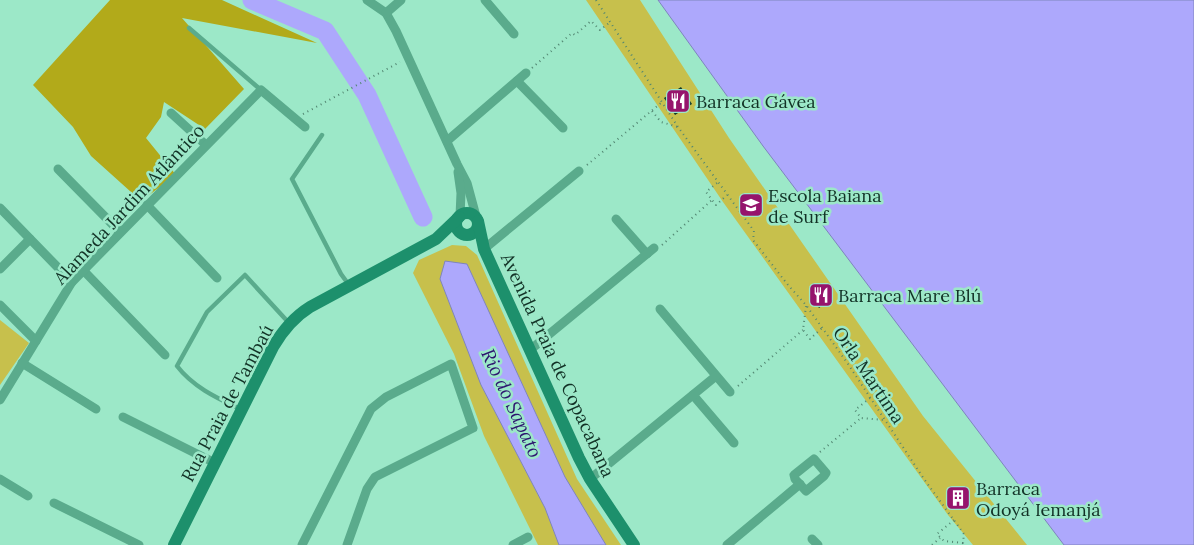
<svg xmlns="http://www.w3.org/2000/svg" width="1194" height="545" viewBox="0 0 1194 545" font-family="Lora,serif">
<rect width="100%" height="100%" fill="#9ce8c8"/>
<g fill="#c7c04c">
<polygon points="586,0 640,0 729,138 923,416 1027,545 973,545 948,515 723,202"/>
<polygon points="452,245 466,246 477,255 577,479 621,545 538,545 484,436 454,354 413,273 419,260"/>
<polygon points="0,320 29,343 0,385"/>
</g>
<polygon fill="#b2aa1a" points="110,0 222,0 317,43 182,18 244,89 205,129 164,102 161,117 146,138 176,175 141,201 91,156 73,127 33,85"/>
<g fill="#ada8fc" stroke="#7e85bc">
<polygon points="658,0 1194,0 1194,545 1064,545 763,146"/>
<polygon points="445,261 467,264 565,477 606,545 559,545 545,508 481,385 440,279"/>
</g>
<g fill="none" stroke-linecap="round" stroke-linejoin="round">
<polyline stroke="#ada8fc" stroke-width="19" points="252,0 325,31 367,95 423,217"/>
</g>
<g fill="#0e3729">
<polygon points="681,87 692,104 675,115 664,98"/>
<polygon points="823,283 833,298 819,308 809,293"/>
<polygon points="962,489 968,499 955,506 949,496"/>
</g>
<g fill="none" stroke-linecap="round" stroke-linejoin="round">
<g stroke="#528671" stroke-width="2" stroke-dasharray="1 4" stroke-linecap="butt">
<polyline points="596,0 678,127 754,231 753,240 788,285 806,305 848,364 924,479 964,534 963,543 965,545"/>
<polyline points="532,68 572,33 575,35 591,21 600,30 609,23"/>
<polyline points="652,111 661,122 678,127"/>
<polyline points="303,114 400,62"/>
<polyline points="587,165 662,102"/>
<polyline points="717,183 706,192 716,205 727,195"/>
<polyline points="662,245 712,200"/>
<polyline points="806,306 803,330 810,339 822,328"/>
<polyline points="738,386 803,330"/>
<polyline points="870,398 855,410 861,418 884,420"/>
<polyline points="820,452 861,418"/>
<polyline points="954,520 937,534 944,541 963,543"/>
<polyline points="932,545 940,538"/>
</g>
<g stroke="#5aab8c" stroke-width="4.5">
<polyline points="189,28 261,90"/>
<polyline points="322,135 292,179 341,274 349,285"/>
<path d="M240,409C217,398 193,387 177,366L207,312L245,275L289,323"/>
</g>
<g stroke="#5aab8c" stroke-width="9">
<polyline points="367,0 386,13 396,31 457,164 467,183 477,220"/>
<polyline points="485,0 514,34"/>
<polyline points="386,13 401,0"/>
<polyline points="517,81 563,128"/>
<polyline points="171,113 206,145"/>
<polyline points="447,141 526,73"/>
<polyline points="58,169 120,232"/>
<polyline points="458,172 461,193 460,216"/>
<polyline points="147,205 217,278"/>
<polyline points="0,208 72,282"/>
<polyline points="616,219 647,254"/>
<polyline points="484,249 579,171"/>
<polyline points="0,269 30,239"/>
<polyline points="83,270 165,355"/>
<polyline points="0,305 36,341"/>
<polyline points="660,309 730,392"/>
<polyline points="530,350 654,248"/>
<polyline points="22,363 96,409"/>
<polyline points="693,395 734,443"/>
<polyline points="0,400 72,282 261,90 305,127"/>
<polyline points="123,417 215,463"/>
<polygon points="814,459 826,473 824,476 806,491 795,479 794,475"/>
<polyline points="0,479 28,496"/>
<polyline points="590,479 716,376"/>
<polyline points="54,503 139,545"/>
<polyline points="812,539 818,545"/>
<polyline points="302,545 371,409 386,397 451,364 473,428 375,477 367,489 347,545"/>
<polyline points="513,545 528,537"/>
<polyline points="727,545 800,484"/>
</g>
<g stroke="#1d906c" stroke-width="12">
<circle cx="467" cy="224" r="11"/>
<polyline points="478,221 484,249 579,458 590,479 634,545"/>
<path d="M174,545L273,347C283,330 294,317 310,307L436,239L459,217"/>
</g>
</g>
<defs>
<symbol id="restaurant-square" viewBox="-11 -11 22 22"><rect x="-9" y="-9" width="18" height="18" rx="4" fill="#96146c" stroke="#9ce8c8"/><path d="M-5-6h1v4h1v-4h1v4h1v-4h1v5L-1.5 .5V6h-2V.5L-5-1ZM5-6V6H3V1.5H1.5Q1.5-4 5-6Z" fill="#fff"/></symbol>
<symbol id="school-square" viewBox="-11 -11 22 22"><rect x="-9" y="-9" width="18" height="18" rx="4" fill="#96146c" stroke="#9ce8c8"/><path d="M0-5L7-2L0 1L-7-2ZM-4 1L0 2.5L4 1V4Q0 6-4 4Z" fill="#fff"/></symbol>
<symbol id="building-square" viewBox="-11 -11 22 22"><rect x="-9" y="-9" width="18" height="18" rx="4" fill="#96146c" stroke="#9ce8c8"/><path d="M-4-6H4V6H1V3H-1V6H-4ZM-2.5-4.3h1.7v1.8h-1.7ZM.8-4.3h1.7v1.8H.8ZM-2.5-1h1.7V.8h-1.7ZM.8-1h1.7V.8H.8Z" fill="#fff"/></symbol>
</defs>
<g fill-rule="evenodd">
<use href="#restaurant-square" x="664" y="87" width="28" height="28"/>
<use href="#school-square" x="737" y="191" width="28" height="28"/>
<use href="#restaurant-square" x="807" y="281" width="28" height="28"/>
<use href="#building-square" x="944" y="484" width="28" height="28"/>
</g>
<g text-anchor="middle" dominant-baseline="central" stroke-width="5" stroke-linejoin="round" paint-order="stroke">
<g font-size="18" fill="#123226" stroke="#9ce8c8" text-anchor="start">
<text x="696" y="101">Barraca Gávea</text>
<text x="768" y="195">Escola Baiana<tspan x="768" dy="21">de Surf</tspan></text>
<text x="838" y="295">Barraca Mare Blú</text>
<text x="976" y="488">Barraca<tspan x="976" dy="21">Odoyá Iemanjá</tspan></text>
</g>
<g font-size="18" fill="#123226" stroke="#9ce8c8">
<text transform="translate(129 204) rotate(-47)">Alameda Jardim Atlântico</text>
<text transform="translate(558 365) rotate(65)">Avenida Praia de Copacabana</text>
<text transform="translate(869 375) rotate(56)">Orla Martima</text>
<text transform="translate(227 403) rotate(-62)">Rua Praia de Tambaú</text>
</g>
<g font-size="19" font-style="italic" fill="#2d156f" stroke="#9ce8c8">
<text transform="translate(512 403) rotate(65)">Rio do Sapato</text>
</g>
</g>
</svg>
